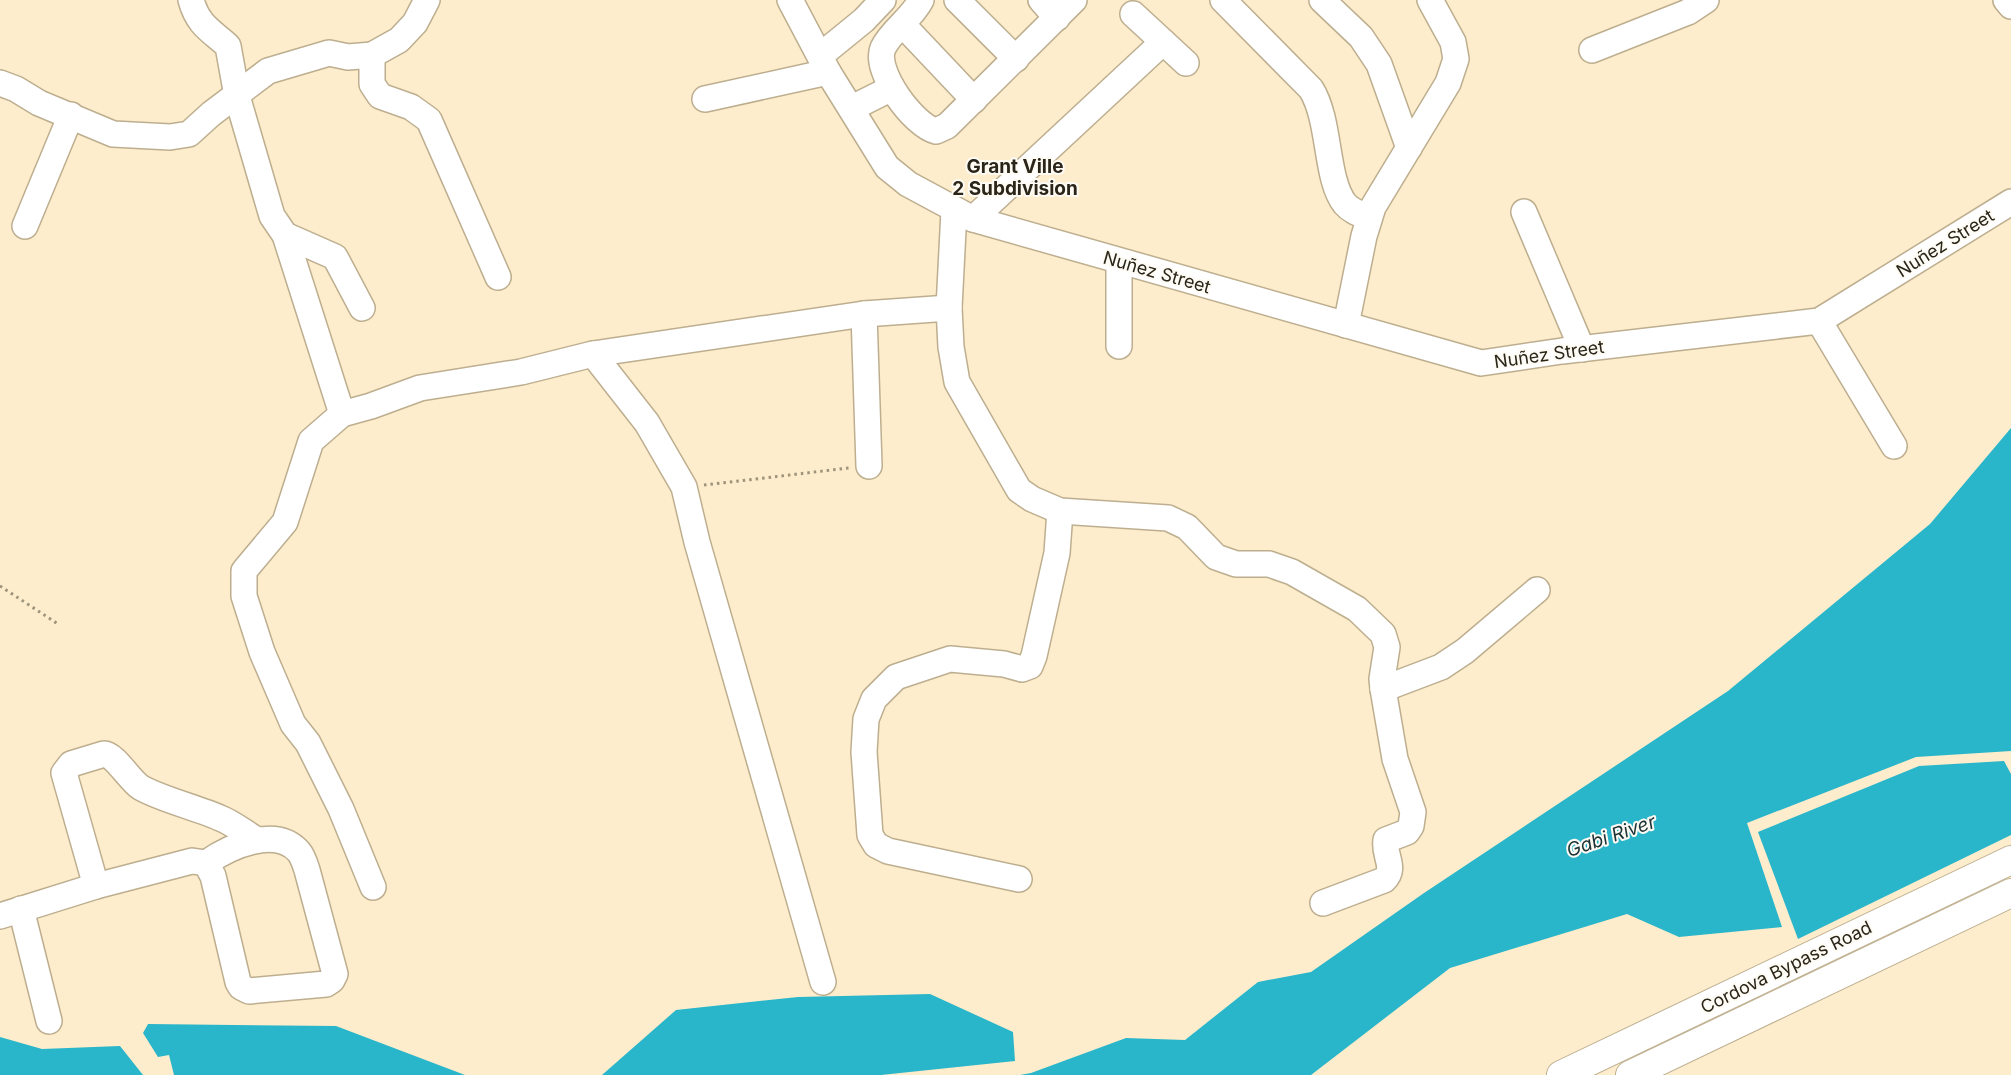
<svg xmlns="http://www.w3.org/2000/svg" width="2011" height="1075" viewBox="0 0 2011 1075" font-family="Inter,sans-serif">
<rect width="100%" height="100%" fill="#fdedcc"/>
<g fill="#29b5ca">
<polygon points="2011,428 2011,751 1916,757 1747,823 1782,927 1679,937 1627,914 1450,968 1311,1075 1020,1075 1031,1073 1126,1038 1185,1040 1258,982 1311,972 1424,893 1728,691 1930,524"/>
<polygon points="2004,761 2011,774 2011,835 1798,939 1758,832 1919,766"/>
<polygon points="930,994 1013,1032 1015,1061 881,1075 602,1075 676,1010 798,997"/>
<polygon points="148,1024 336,1026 465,1075 174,1075 169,1055 158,1057 143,1033"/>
<polygon points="0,1037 42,1049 120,1046 143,1075 0,1075"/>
</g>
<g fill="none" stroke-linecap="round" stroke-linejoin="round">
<defs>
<g id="minor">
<path d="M191,0C198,25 210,30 228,46L237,96L272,216L285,235L335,257L362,308"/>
<polyline points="790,0 828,72 887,167 908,184 973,219 1481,363 1562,351 1819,321 2011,202"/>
<path d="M921,0C912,18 891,31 883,48C873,71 914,126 936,131L947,126L1074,0"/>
<polyline points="957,0 1016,59"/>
<polyline points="1041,0 1057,18"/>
<path d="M1223,0L1311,89C1331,121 1325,179 1345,204C1351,211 1360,214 1369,218"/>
<polyline points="1322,0 1361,37 1379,64 1409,148"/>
<polyline points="2006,0 2011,6"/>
<polyline points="1133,14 1186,63"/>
<polyline points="903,25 974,100"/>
<polyline points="1592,50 1688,12 1706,0"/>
<polyline points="372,55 372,84 380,96 411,107 429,120 498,277"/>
<polyline points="821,55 864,20 883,0"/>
<polyline points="0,83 16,89 39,103 113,134 170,137 189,134 211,114 268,71 329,53 348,57 372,55 399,40 415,23 427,0"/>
<polyline points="705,99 828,72"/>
<polyline points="852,108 892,88"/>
<path d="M954,211L949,308L951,347L957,382L1019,490L1032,499L1060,511L1168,518L1187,527L1216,557L1236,564H1269L1292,572L1357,609L1383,634L1387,647L1382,679L1383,689L1395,759L1413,812L1411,826L1407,832L1386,840C1383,855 1397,868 1384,880L1323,903"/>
<polyline points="1524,212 1582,349"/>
<polyline points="973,219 1163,42"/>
<polyline points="25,226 71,115"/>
<polyline points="285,235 342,414"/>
<polyline points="864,314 869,466"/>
<polyline points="1819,321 1894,446"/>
<polyline points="1346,325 1364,236 1373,207 1448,83 1456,59 1453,42 1430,0"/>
<polyline points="1119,346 1119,262"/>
<polyline points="593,354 647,423 684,487 697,542 823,982"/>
<polyline points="1383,689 1441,667 1465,651 1537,590"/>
<polyline points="1019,879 888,851 876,845 870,835 864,752 866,719 874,699 896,677 950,659 1004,664 1022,669 1030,666 1034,656 1057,553 1060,511"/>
<path d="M96,886L64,773L71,764L104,754C114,754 129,779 140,787C160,799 198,808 220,818C233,823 245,833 257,840"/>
<polyline points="373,887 341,809 308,743 293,724 262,652 244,596 244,571 285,522 311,441 342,414 371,406 420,388 521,372 593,354 864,314 949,308"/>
<polyline points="21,909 49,1021"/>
<path d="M0,916L96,886L192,861L206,863C229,847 276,825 299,852C303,857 305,864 307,870L335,974L332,980L326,984L249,991L241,987L238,982L213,876L206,863"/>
</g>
<g id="major">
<polyline points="1561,1075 2011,860"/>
<polyline points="1630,1075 2011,893"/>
</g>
</defs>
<use href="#minor" stroke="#bdae8f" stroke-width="28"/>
<use href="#major" stroke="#bdae8f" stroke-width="30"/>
<g stroke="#9e937b" stroke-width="3" stroke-dasharray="2.5 4" stroke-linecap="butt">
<polyline points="704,485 849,468"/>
<polyline points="0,586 58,624"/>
</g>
<use href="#minor" stroke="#fff" stroke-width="25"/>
<use href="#major" stroke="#fff" stroke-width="28"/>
</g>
<g text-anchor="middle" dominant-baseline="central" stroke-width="4" stroke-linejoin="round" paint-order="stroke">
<g font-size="18" fill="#2a2518" stroke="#fefbf5">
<text transform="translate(1945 243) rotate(-32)">Nuñez Street</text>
<text transform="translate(1157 272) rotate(16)">Nuñez Street</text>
<text transform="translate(1549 354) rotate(-8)">Nuñez Street</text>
<text transform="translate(1786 967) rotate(-26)">Cordova Bypass Road</text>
</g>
<g font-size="19" font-weight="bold" fill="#2a2518" stroke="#fefbf5">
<text x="1015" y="166">Grant Ville<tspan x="1015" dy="22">2 Subdivision</tspan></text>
</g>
<g font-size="19" font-style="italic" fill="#1e3438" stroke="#fefbf5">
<text transform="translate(1611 836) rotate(-19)">Gabi River</text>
</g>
</g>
</svg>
